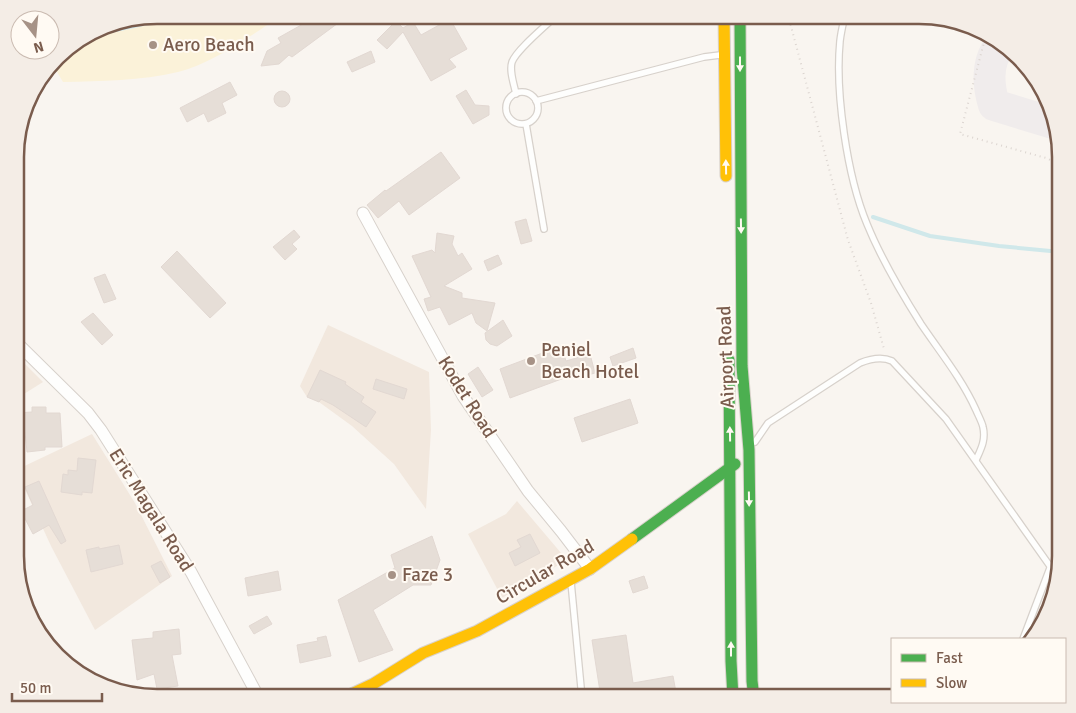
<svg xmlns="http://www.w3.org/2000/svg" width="1076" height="713" viewBox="0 0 1076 713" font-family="Signika,sans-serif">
<rect width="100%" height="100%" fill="#f9f5f0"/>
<g fill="#f2e8de">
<polygon points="328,325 429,372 431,430 426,509 394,464 352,426 319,402 307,397 300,386"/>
<polygon points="16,355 43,382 16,399"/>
<polygon points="92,434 135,503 172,576 95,630 51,546 16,470"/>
<polygon points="517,501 567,560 502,598 468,534 506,514"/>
</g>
<path fill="#fbf2d9" d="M194,15H282C252,35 213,63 178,72C140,81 102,81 63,82L57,72L54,62L63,50L79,40Z"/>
<polygon fill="#d0e8ea" points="157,15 194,15 79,40 103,26"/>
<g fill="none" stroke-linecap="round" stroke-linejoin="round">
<polyline stroke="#d0e8ea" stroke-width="4" points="873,217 930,236 999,246 1061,252"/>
<path stroke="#f0ecec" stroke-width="32" d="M1002,43C986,60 988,85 994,105L1053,123"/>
</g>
<g fill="#e6ded7" stroke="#e2d8d2">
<polygon points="319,15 349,15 292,57 289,55 279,64 261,66 267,51 281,43 278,38"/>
<polygon points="450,19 467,49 449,59 456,67 431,81 403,32 387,49 377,40 396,21 403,28 413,22 421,35"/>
<polygon points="371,51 375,62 352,72 347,62"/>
<polygon points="230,82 237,95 222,103 226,113 208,122 204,113 187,122 180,108"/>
<polygon points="466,90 475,105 489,106 489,115 473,124 456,96"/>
<circle cx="282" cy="99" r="8"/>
<polygon points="441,152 460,178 409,215 399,201 378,218 367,205 385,190 386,191"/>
<polygon points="526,219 532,241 521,244 515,222"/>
<polygon points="294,230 300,237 292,244 297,249 285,260 273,247"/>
<polygon points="437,233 454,236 452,244 458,256 462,253 472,269 444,286 462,293 462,298 495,303 487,331 476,323 472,313 449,325 440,307 428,311 424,299 431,297 412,256 432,250 435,253"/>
<polygon points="177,251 226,303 210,318 161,267"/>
<polygon points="498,255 502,264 488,271 484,261"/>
<polygon points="105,274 116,299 104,303 94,278"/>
<polygon points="93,313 113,335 102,345 81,322"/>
<polygon points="503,320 512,336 497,346 490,344 486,340 485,333"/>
<polygon points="561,346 566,361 590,354 595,373 576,378 575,374 510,398 500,369"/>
<polygon points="633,348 636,358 613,366 610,357"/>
<polygon points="478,367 493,390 482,397 468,374"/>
<polygon points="320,370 346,382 345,384 364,397 361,402 376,412 366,427 333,405 321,399 319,402 307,397"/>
<polygon points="376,379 407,389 404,399 373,389"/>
<polygon points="630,399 638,423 582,442 574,418"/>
<polygon points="32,407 46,407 46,413 60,413 62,447 45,447 45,450 27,452 25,432 16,432 16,413 32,412"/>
<polygon points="78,458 96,460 92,493 82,492 82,495 61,492 63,474 68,475 68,470 77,471"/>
<polygon points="39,481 66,541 61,544 49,525 33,534 21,511 33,505 25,487"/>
<polygon points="530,534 540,553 515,566 509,553 521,547 517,540"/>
<polygon points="432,536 440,560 431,585 413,585 373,610 393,650 359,662 338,600 395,568 391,555"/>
<polygon points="119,545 123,564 91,572 86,550 99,547 99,549"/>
<polygon points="161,561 170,577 160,583 151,566"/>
<polygon points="278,571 281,590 248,596 245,578"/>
<polygon points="644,576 648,588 633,593 629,581"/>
<polygon points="267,616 272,624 254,634 249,626"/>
<polygon points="179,629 181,654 172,655 178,686 157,689 154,674 137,680 132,640 153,638 153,632"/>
<polygon points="626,635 633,683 673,676 677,698 601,698 592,640"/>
<polygon points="326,636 331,656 300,663 297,645 318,641 317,638"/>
</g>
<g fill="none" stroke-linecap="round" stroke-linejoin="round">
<defs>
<g id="lane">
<path d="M845,15C843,24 841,32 840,41C835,92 847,176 867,224C880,256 902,294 921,324C940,352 962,379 976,410C978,415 982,422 983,427C986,440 981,449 976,460"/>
<circle cx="522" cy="108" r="16"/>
<path d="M516,94C514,84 509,71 512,62C517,49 547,25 557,15"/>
<polyline points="536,101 704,57 720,55"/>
<polyline points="526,124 544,229"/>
<path d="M755,442L768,423L860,363C870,359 881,356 892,361L946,419L1057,576"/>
<polyline points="571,582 582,698"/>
<polyline points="1023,639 1050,568"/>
</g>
<g id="street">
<polyline points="363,213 463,396 528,491 561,531 590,569"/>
<polyline points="16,342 88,413 101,430 191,572 259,698"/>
</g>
<g id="fast">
<polyline points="740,15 742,366 749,450 752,681 754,698"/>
<polyline points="729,360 731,661 733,698"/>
<polyline points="632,539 735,464"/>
</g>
<g id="slow">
<polyline points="724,15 726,176"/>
<polyline points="343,698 373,684 423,653 477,631 590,569 632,539"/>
</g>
</defs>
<use href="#lane" stroke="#d7d1cb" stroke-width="8"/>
<use href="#street" stroke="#d7d1cb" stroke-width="13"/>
<use href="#fast" stroke="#d9d2cb" stroke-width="13"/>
<use href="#slow" stroke="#d9d2cb" stroke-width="13"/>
<g stroke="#dcd5d0" stroke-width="2" stroke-dasharray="1 4" stroke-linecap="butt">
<polyline points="788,15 848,240 871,303 884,349"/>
<polyline points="986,35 960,134 1046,158 1061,165"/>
</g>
<use href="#lane" stroke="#fefefd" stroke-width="5.5"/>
<use href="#street" stroke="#fefefd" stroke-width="11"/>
<use href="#fast" stroke="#4caf50" stroke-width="11"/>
<use href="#slow" stroke="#ffc107" stroke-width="11"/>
</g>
<defs><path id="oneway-solid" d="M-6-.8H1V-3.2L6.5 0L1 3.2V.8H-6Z" transform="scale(1.25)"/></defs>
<g fill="#fffaf3">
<use href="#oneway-solid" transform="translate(740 64) rotate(90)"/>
<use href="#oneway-solid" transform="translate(726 167) rotate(-91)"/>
<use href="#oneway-solid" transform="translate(741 226) rotate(89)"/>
<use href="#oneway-solid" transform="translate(730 434) rotate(-91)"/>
<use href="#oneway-solid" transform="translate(749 499) rotate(89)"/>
<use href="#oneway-solid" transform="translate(731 649) rotate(-90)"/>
</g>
<g fill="#a69286" stroke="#fffaf3" stroke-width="2">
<circle cx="153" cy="45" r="5"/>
<circle cx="531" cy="361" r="5"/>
<circle cx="392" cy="575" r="5"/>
</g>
<g text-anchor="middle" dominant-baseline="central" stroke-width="4" stroke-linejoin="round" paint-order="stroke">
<g font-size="19" fill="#7a5c4d" stroke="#fffaf3" text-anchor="start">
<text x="163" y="45">Aero Beach</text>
<text x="541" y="350">Peniel<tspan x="541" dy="22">Beach Hotel</tspan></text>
<text x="402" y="575">Faze 3</text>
</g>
<g font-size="19" fill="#7a5c4d" stroke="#fffaf3">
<text transform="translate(726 357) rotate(-92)">Airport Road</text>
<text transform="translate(467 397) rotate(58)">Kodet Road</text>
<text transform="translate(151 510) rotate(58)">Eric Magala Road</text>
<text transform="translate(545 572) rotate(-30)">Circular Road</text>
</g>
</g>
<path d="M0 0H1076V713H0ZM157 24H919A133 133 0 0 1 1052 157V556A133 133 0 0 1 919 689H157A133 133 0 0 1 24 556V157A133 133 0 0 1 157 24Z" fill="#f4ede6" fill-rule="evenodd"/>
<path fill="none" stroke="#7a5c4d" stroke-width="2.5" d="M157 24H919A133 133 0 0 1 1052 157V556A133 133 0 0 1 919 689H157A133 133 0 0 1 24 556V157A133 133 0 0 1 157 24Z"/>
<rect x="891" y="638" width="175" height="65" fill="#fffaf3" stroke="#cabbb1"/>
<rect x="901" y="654" width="25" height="8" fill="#4caf50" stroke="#cabbb1"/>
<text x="936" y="663" font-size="15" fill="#7a5c4d">Fast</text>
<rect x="901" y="679" width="25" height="8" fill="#ffc107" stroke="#cabbb1"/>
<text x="936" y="688" font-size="15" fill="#7a5c4d">Slow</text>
<g transform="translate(35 35) rotate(164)"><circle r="24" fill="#fffaf3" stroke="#cabbb1"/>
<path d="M0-4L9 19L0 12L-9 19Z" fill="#a69286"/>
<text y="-8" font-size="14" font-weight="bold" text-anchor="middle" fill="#7a5c4d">N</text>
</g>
<path d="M12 693v8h90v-8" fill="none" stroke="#7a5c4d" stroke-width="2.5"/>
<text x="20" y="693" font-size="15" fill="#7a5c4d" stroke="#fffaf3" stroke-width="4" paint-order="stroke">50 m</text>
</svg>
